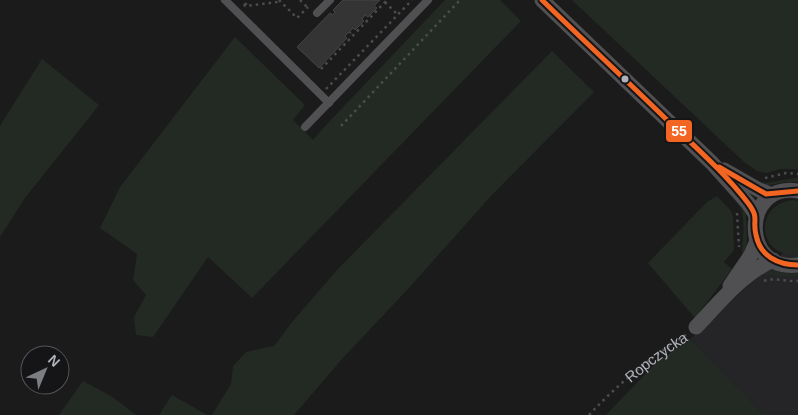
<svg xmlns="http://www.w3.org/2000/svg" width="798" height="415" viewBox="0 0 798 415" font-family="Helvetica,sans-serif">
<rect width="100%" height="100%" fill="#1b1b1b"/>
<polygon fill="#252527" points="798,239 798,415 764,415 690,339"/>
<g fill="#232a24">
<polygon points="445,0 500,0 521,21 252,298 208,257 153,337 136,335 134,317 146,295 133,280 137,254 100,228 120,187 235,37 305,105 293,120 313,140 326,125"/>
<polygon points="572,0 798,0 798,169 780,169 767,173 757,171 744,162"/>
<polygon points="552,51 594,92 491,196 407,290 342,359 294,415 212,415 231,384 233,366 246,352 274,346 293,321 336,271"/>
<polygon points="42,59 99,105 25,198 0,237 0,126"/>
<polygon points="794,178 798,178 798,182 786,182 765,186 760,182 767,183"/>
<polygon points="717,196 731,211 733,217 734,250 724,262 732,269 695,318 648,263 707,202"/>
<path d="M734,199L744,206L746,215L747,245L746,252L742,256C742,243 746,222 741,209C739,205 736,202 734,199Z"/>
<path d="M793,200L798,201V254C759,260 751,205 793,200Z"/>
<path d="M769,271L792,274L798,273V277C792,277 764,276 760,274Z"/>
<polygon points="690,339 764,415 606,415 656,363"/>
<polygon points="83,381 111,396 136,415 59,415"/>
<polygon points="172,395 207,415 159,415"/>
</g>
<polygon fill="#343435" stroke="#444447" points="343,0 380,0 374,6 377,8 368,17 365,15 362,19 364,21 355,30 353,28 350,31 351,34 349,32 345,36 347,38 319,68 297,47 330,13 333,15 335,12 333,10"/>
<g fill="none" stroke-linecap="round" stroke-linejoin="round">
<g stroke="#4b4c4e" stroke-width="2.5" stroke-dasharray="2.5 4" stroke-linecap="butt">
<polyline points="279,0 297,18 308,7"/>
<polyline points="300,0 308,8"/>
<polyline points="385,2 398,15"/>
<polyline points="244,4 245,6 278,2 279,0"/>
<polyline points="245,5 249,0"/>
<polyline points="321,69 387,0"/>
<polyline points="326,89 412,0"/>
<polyline points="341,126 460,0"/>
<polyline points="765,178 786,173 798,174"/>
<polyline points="737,213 739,247"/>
<path d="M764,281C775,277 787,282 798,281"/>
<path id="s1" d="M589,415C620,382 649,359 687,334"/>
</g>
<g stroke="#505053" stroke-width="8">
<polyline points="225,0 329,103"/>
<polyline points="317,13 330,0"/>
<polyline points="305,127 428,0"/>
</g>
<g stroke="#505053" stroke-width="15">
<polyline points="542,0 712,163 748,203 756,215"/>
<polyline points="724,170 759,190 772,195"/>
<path d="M798,191C741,182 741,273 798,265"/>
<polyline points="730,286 751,255 757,241"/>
<path d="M696,327C718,304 743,273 773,260"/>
</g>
<defs>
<g id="bus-1">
<path d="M542,0C583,40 625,79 666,119C694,146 724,172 748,203C760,219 752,219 756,235C760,256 778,265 798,265"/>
<polyline points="719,167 766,194 798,191"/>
</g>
</defs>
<use href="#bus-1" stroke="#151517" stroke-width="9"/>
<use href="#bus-1" stroke="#f26522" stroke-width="5"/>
</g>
<circle fill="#aeb2ba" stroke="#151517" stroke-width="2" cx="625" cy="79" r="4.5"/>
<g text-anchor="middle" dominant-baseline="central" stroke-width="5" stroke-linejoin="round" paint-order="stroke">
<g font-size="15" fill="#aeb2ba" stroke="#151517">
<text stroke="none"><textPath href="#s1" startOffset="89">Ropczycka</textPath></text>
</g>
</g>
<rect stroke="#151517" stroke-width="2" x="665" y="119" width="28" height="24" rx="5" fill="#f26522"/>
<g font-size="14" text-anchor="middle" font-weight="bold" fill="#fff">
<text x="679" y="136">55</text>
</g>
<g transform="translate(45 370) rotate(44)"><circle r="24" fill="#151517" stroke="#525458"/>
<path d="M0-4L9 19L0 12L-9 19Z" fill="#7b7d82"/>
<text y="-8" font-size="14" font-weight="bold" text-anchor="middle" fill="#aeb2ba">N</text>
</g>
</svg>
